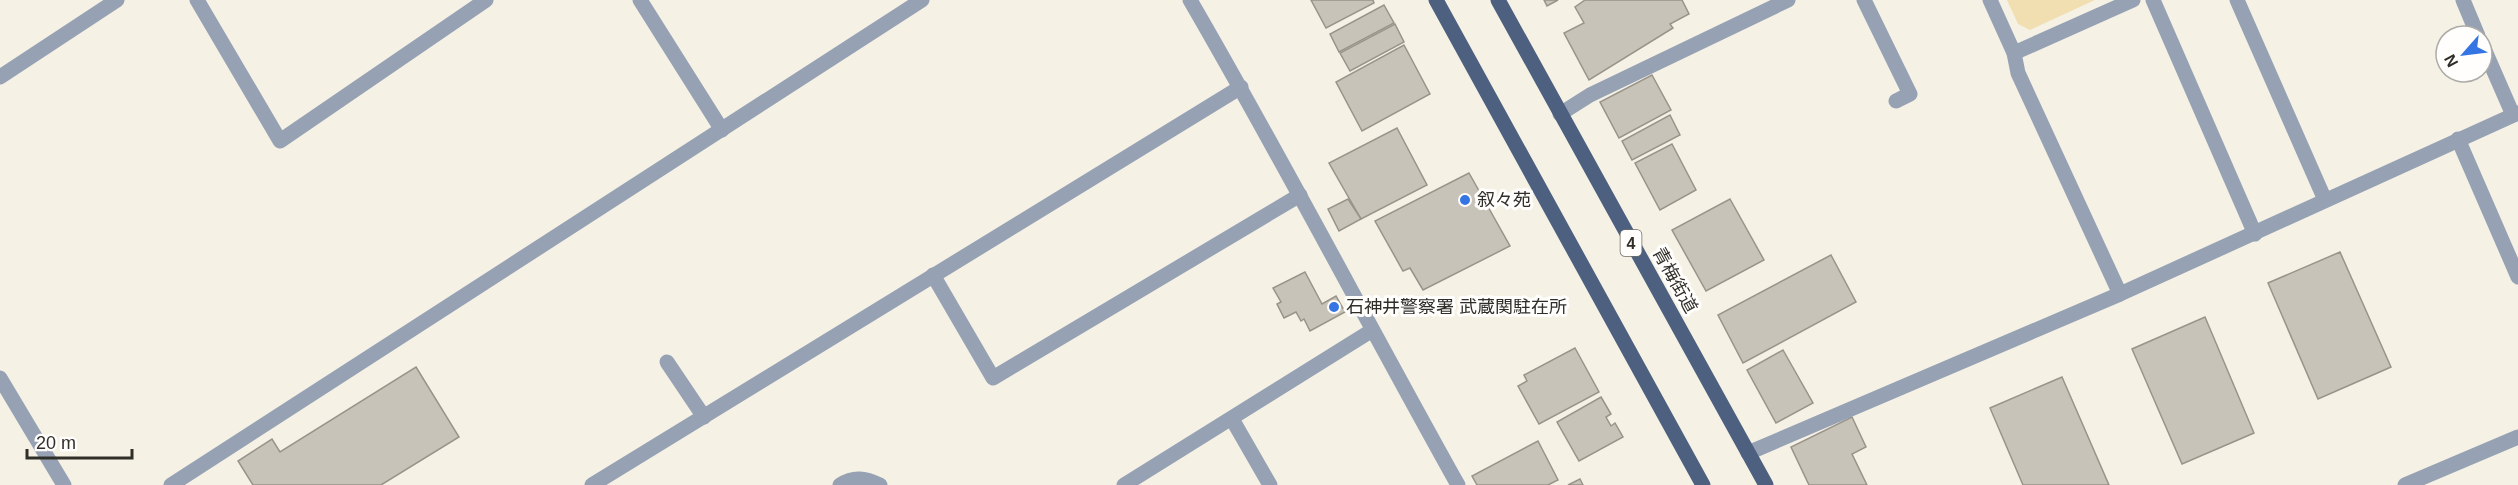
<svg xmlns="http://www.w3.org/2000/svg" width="2518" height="485" viewBox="0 0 2518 485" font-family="Helvetica,'Noto Sans JP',sans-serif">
<rect width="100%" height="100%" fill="#f5f1e5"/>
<polygon fill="#f1dfb1" points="2007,0 2095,0 2030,30 2018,24"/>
<g fill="#c7c3b8" stroke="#989489" stroke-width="1.5">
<polygon points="1311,0 1373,0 1374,3 1326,28"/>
<polygon points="1544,0 1558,0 1547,6"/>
<polygon points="1585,0 1682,0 1689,14 1670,24 1673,28 1589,80 1564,33 1584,23 1575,7"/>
<polygon points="1384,5 1394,23 1339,52 1330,34"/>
<polygon points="1395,24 1404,42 1350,71 1340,53"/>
<polygon points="1404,45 1430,94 1362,131 1336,82"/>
<polygon points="1652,75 1671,110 1619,138 1600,102"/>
<polygon points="1670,115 1680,135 1632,160 1622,141"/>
<polygon points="1397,128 1427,185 1361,219 1329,163"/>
<polygon points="1672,144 1696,190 1660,210 1635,163"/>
<polygon points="1469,173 1510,246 1423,290 1410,268 1403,271 1375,221"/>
<polygon points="1348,199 1361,219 1339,231 1328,209"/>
<polygon points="1730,199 1764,260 1706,291 1672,230"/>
<polygon points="2340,252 2391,367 2318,399 2268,283"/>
<polygon points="1831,255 1856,302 1743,363 1718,315"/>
<polygon points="1305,272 1322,304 1336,296 1345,312 1310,331 1304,319 1301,321 1296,312 1284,318 1277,304 1281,302 1273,288"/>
<polygon points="2205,317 2254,433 2182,464 2132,349"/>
<polygon points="1575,348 1599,392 1539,424 1518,386 1527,381 1524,375"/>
<polygon points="1783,350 1813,403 1776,423 1747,370"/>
<polygon points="416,367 459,437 381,485 253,485 238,461 272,439 280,452"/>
<polygon points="2062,377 2109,485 2023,485 1990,408"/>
<polygon points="1601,397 1611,414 1606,417 1611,426 1615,423 1623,437 1579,461 1557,422"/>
<polygon points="1852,417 1866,447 1852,454 1867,485 1809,485 1791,447"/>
<polygon points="1538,441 1558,480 1548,485 1477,485 1472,476"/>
<polygon points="1580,479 1583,485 1568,485"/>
</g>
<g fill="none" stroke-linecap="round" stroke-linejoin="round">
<g stroke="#96a2b4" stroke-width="15">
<polyline points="197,0 280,141 486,0"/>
<polyline points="640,0 722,130"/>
<path d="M1190,0C1283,160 1368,324 1458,485"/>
<polyline points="1864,0 1910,94 1896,101"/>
<polyline points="1990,0 2014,53 2018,73 2120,294"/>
<polyline points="2153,0 2255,234"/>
<polyline points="2237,0 2325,200"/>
<polyline points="2463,0 2478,36"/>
<polyline points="2482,44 2513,115"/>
<polyline points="2014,53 2133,0"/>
<polyline points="0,77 117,0"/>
<polyline points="1560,114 1590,95 1788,0"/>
<polyline points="2458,139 2518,277"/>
<polyline points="933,275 993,378 1300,195"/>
<polyline points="667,362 704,417"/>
<polyline points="0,378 64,485"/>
<polyline points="1232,419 1270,485"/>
<polyline points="1748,453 2120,294 2518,113"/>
<polyline points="171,485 922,0"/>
<polyline points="592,485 1241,87"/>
<path d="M840,485C854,476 865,478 880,485"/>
<polyline points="1124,485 1371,331"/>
<polyline points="2405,485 2518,437"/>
</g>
<g stroke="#4d607f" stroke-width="15">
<polyline points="1436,0 1703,485"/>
<polyline points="1498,0 1766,485"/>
</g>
</g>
<g fill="#3475e3" stroke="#fffefc" stroke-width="2">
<circle cx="1465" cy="200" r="6"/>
<circle cx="1334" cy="307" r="6"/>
</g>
<g text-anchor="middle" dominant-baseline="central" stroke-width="6" stroke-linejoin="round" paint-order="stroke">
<rect fill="#fffefc" stroke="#6d6c68" stroke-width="1.5" x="1620.5" y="230" width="21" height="26" rx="4.5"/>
<g font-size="16" font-weight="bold" fill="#2f2e29">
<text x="1631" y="243">4</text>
</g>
<g font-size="18" fill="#2f2e29" stroke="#fffefc" text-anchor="start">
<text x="1477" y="200">叙々苑</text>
<text x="1346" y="307">石神井警察署 武蔵関駐在所</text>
</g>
<g font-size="18" fill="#2f2e29" stroke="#fffefc">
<text transform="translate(1675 280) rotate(61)">青梅街道</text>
</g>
</g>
<g transform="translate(2464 54) rotate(242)"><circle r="28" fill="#fffefc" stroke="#acaba8" stroke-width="1.5"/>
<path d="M0-4.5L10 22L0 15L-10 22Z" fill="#3475e3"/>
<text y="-9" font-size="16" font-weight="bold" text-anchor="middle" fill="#2f2e29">N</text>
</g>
<path d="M27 449v9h105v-9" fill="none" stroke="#2f2e29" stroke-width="3"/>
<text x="36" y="449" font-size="18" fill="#2f2e29" stroke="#fffefc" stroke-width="4.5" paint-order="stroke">20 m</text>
</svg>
